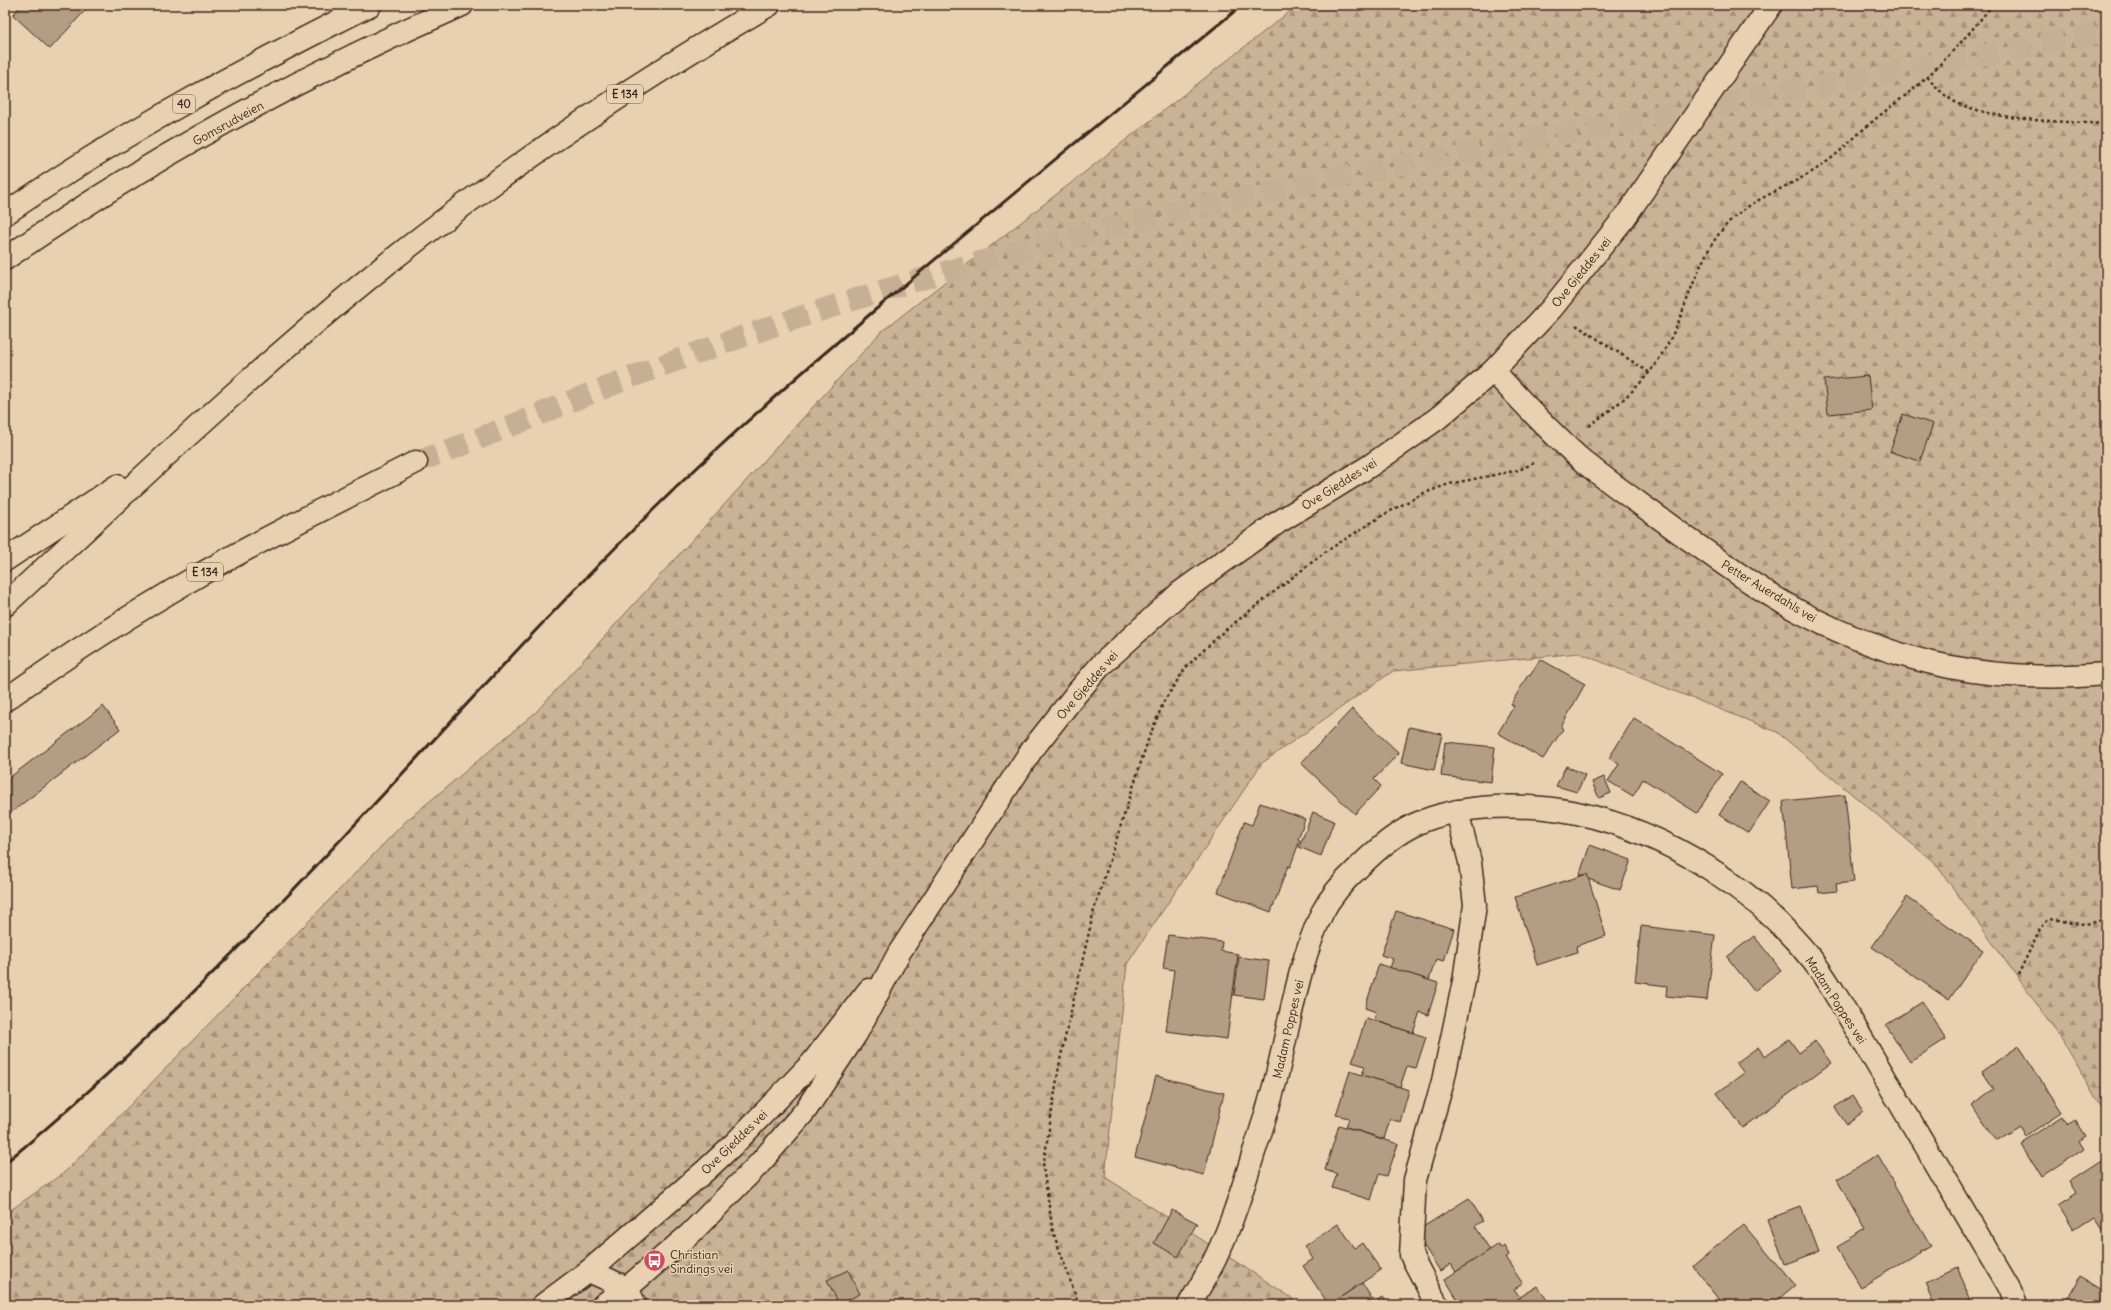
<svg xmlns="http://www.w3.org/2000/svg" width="2111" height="1310" viewBox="0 0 2111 1310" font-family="Delius,sans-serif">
<defs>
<pattern id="forest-firs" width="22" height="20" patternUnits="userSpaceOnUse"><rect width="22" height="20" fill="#cab297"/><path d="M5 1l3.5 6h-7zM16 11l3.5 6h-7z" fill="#a5917b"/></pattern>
</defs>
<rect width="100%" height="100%" fill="#e9d0b1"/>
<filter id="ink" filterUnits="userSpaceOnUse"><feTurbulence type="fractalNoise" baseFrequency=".025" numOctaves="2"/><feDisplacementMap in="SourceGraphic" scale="8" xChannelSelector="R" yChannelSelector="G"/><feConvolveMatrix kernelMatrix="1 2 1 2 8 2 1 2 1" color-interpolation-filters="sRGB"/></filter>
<g filter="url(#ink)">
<polygon fill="url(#forest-firs)" stroke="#826e5a" points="1298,5 2106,5 2106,1115 2059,1035 1935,863 1777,732 1579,653 1393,671 1262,763 1127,964 1105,1177 1292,1298 1295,1305 5,1305 5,1214 65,1172 405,822 536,712 881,332"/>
<g fill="#b39d84" stroke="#3b2a1e">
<polygon points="21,5 90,5 50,49 13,15"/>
<polygon points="1868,376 1872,410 1828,414 1824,380"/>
<polygon points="1903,414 1933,424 1920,461 1890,452"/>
<polygon points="1540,659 1585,684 1561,727 1563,729 1543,759 1498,733 1514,706 1511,704 1528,675 1530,676"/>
<polygon points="103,706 120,729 5,817 5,781"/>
<polygon points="1352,709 1399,753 1374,779 1381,786 1355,814 1301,763"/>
<polygon points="1634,718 1722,774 1697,813 1643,779 1633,796 1608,781 1619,764 1609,758"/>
<polygon points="1409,727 1442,734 1434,770 1401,763"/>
<polygon points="1445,742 1495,747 1491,782 1441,776"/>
<polygon points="1566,766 1585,775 1577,792 1556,786"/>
<polygon points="1604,777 1611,793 1599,798 1592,782"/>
<polygon points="1740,782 1770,801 1749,833 1719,815"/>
<polygon points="1845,795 1854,882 1836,884 1837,891 1819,893 1818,886 1792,889 1783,801"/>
<polygon points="1260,803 1305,819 1298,839 1300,840 1290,867 1288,866 1271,912 1218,892 1244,822 1252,825"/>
<polygon points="1313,812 1334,821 1321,856 1299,847"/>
<polygon points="1590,845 1631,860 1620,890 1588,879 1587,874 1579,876"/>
<polygon points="1587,874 1606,936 1576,946 1577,952 1537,965 1515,897"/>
<polygon points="1907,897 1983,950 1949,1000 1872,947"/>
<polygon points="1396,911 1454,929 1444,961 1436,959 1429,980 1390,968 1393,959 1381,955"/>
<polygon points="1641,926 1715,935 1707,1000 1666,996 1667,986 1635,982"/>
<polygon points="1168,935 1222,942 1221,951 1238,954 1227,1039 1166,1031 1174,970 1163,968"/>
<polygon points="1754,936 1781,970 1754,991 1727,957"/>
<polygon points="1239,957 1269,961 1264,999 1234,995"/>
<polygon points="1379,964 1438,983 1428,1015 1420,1012 1413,1033 1374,1020 1376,1012 1365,1008"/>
<polygon points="1922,1002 1946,1039 1910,1062 1886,1025"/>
<polygon points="1366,1018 1426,1037 1416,1068 1407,1066 1400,1087 1362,1075 1365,1066 1352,1062"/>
<polygon points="1789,1039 1799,1053 1815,1041 1831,1063 1743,1128 1717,1093 1744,1073 1736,1063 1758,1047 1765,1057"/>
<polygon points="2019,1046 2062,1112 2026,1136 2020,1126 1996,1141 1971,1105 1994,1089 1982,1071"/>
<polygon points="1350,1071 1409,1090 1400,1122 1390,1119 1384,1139 1346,1127 1349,1118 1336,1115"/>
<polygon points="1156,1076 1224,1093 1204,1175 1135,1157"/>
<polygon points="1852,1096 1863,1112 1846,1124 1835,1107"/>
<polygon points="2063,1116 2068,1124 2075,1119 2086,1136 2079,1141 2084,1149 2042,1177 2021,1143"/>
<polygon points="1339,1125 1398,1144 1387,1176 1379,1174 1371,1200 1332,1188 1337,1174 1325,1170"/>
<polygon points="1878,1155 1931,1246 1861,1287 1837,1247 1866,1230 1837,1179"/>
<polygon points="2106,1157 2106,1238 2094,1219 2074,1232 2057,1205 2076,1193 2069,1181"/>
<polygon points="1469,1198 1483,1221 1475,1226 1490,1250 1456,1272 1451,1264 1440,1271 1415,1232"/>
<polygon points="1801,1207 1818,1252 1785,1264 1768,1219"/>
<polygon points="1172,1210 1197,1223 1178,1257 1154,1243"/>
<polygon points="1338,1224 1355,1248 1362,1243 1381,1270 1329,1305 1303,1266 1313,1259 1305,1246"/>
<polygon points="1743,1224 1795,1286 1773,1305 1724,1305 1693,1266"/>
<polygon points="1499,1244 1500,1248 1504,1245 1509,1255 1505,1257 1523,1284 1514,1289 1520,1297 1508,1305 1461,1305 1445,1279"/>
<polygon points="1957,1268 1972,1301 1964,1305 1936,1305 1926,1283"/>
<polygon points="848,1270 860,1294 839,1304 827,1280"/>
<polygon points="2080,1276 2106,1291 2106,1305 2071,1305 2065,1302"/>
<polygon points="1362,1283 1374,1302 1382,1297 1388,1305 1329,1305"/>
<polygon points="1538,1286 1550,1305 1508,1305 1520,1297"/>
</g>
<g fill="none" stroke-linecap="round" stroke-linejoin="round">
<path stroke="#c6af94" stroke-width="22" stroke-dasharray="22 11" stroke-linecap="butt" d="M416,462C499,433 579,396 661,366C768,326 877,291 987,260C1176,207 1369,170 1562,134C1743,100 1925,66 2106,32"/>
<defs>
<g id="minor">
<path d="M1189,1305C1198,1290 1207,1275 1215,1259C1231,1226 1242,1191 1253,1155C1260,1134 1267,1112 1273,1090C1289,1031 1296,969 1322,913C1330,897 1345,880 1358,868C1375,851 1394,834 1416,824C1462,803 1528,803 1577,813C1668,833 1755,888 1813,961C1824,975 1833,991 1842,1005L2009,1288L2014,1305"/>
<polyline points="1437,1305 1411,1255 1415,1180 1443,1081 1464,981 1475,905 1470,862 1457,811"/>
</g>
<g id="tertiary">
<path d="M1493,371C1523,402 1551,434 1584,462C1616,488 1651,511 1684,536C1722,562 1760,591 1800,612C1900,665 1994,684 2106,674"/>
<polyline points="589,1271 627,1288 635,1305"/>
<polyline points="543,1305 589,1271 706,1170 736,1142 812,1063 869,990"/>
<polyline points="603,1305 627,1288 690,1234 760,1163 805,1111 856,1034 899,953 1031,751 1076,694 1101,665 1181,592 1277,523 1368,467 1407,440 1438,418 1493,371 1552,308 1625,217 1771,5"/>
</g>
<g id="primary">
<path d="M5,214C120,134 245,68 370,5"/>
<path d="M5,259C148,160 303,75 462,5"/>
</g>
<g id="trunk">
<polyline points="5,560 117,486"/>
<path d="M5,605C130,489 254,370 388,263C508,168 637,82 769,5"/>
<path d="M5,700C67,656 130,615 196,577C267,536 342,500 416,462"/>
</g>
</defs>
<use href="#minor" stroke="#3b2a1e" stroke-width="25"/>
<use href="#tertiary" stroke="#3b2a1e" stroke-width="25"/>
<use href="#primary" stroke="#3b2a1e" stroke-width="25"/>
<use href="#trunk" stroke="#3b2a1e" stroke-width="25"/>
<g stroke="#3b2a1e" stroke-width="2.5" stroke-dasharray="3 3" stroke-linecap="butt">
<path d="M1927,77C1936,87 1945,97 1957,103C2002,122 2058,121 2106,124"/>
<polyline points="1576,325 1650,373"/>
<path d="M1589,426C1631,395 1655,375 1677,325C1692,290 1701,252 1728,223C1753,197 1791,187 1821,166C1840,153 1855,136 1873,121C1891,106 1910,93 1927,77C1950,55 1973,30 1992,5"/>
<path d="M2018,975L2040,929L2048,920C2057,918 2064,922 2072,923C2085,925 2095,923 2106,918"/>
<polyline points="1079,1305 1053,1232 1043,1167 1060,1060 1094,910 1148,740 1164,701 1187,666 1223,632 1325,552 1385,514 1424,493 1449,484 1519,470 1534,463"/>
</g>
<use href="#minor" stroke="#e9d0b1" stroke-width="22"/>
<use href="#tertiary" stroke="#e9d0b1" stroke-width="22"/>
<use href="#primary" stroke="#e9d0b1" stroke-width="22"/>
<use href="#trunk" stroke="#e9d0b1" stroke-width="22"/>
<path stroke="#3b2a1e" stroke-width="3" d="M5,1163C243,968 435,726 653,510C730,434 812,363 894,294C1010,196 1126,101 1242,5"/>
</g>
</g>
<defs>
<symbol id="bus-disc" viewBox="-11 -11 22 22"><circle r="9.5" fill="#d1495b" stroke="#e9d0b1"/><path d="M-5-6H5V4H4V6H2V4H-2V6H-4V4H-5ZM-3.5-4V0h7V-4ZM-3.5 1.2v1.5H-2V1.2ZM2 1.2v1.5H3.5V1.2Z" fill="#fff"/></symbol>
</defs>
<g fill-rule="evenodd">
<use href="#bus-disc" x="642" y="1248" width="25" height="25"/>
</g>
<g text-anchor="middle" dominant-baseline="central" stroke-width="3" stroke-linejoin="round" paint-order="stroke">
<g fill="#e9d0b1" stroke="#6f5c4a" stroke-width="1">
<rect x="607" y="85" width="36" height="18" rx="3"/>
<rect x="173" y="95" width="22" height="18" rx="3"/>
<rect x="187" y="563" width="36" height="18" rx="3"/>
</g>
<g font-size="11" font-weight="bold" fill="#3b2a1e">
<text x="625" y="94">E 134</text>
<text x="184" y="104">40</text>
<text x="205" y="572">E 134</text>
</g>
<g font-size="12" fill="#3b2a1e" stroke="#e9d0b1">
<text transform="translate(228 123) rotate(-29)">Gomsrudveien</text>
<text transform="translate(1581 272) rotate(-51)">Ove Gjeddes vei</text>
<text transform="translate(1339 484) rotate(-32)">Ove Gjeddes vei</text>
<text transform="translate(1769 591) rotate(31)">Petter Auerdahls vei</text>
<text transform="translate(1087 685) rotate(-49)">Ove Gjeddes vei</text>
<text transform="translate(1836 1000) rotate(57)">Madam Poppes vei</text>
<text transform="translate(1288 1029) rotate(-77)">Madam Poppes vei</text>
<text transform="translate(734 1142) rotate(-44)">Ove Gjeddes vei</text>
</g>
<g font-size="12" fill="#3b2a1e" stroke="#e9d0b1" text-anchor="start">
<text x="670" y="1254">Christian<tspan x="670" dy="14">Sindings vei</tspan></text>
</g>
</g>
<rect width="2111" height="1310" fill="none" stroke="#e9d0b1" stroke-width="20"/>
<rect x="10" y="10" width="2091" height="1290" fill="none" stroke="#3b2a1e" stroke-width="1.5" filter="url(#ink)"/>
</svg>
